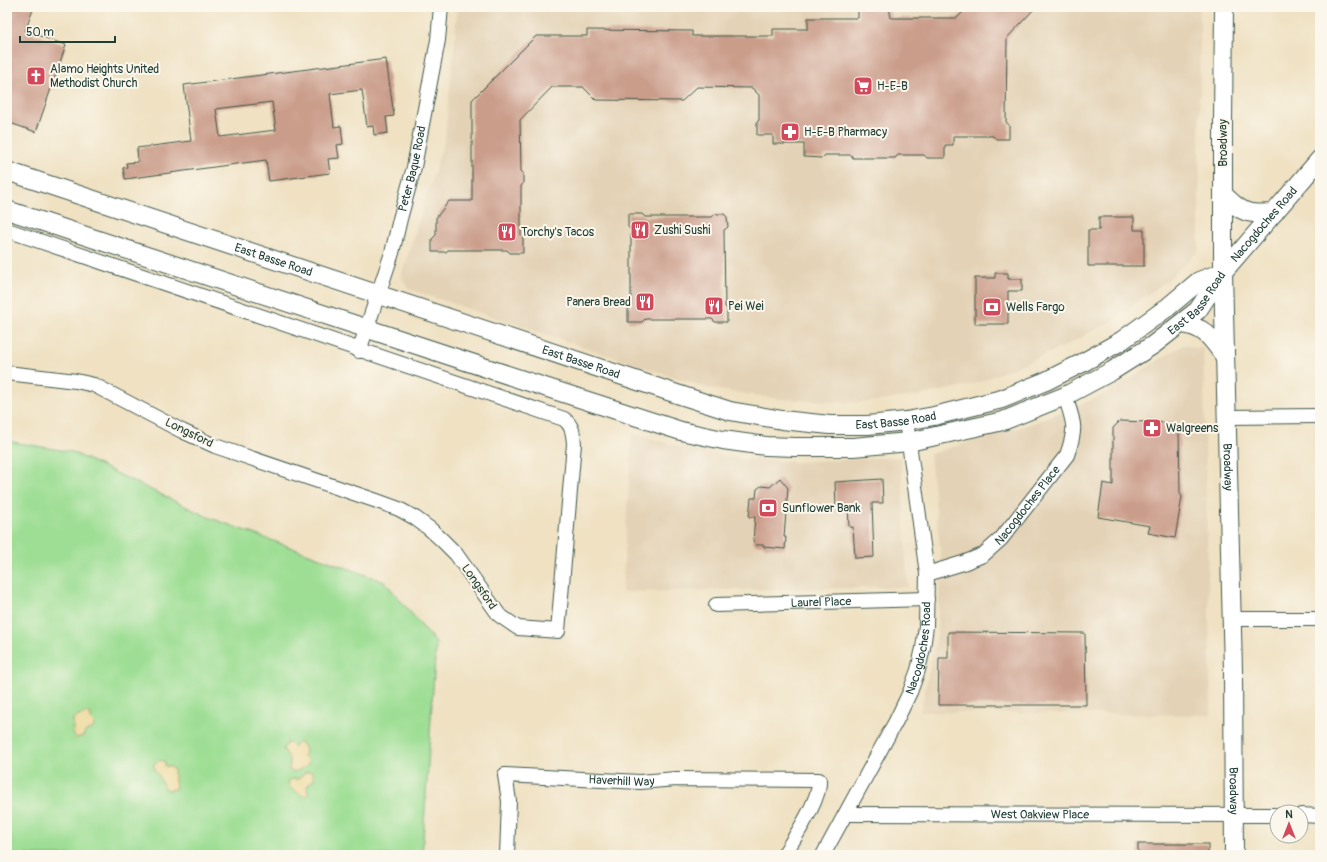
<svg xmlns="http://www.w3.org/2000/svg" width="1327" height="862" viewBox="0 0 1327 862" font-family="Pangolin,sans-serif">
<rect width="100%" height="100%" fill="#fbf7ec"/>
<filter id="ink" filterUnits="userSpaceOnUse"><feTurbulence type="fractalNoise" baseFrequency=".025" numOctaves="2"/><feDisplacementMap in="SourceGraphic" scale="8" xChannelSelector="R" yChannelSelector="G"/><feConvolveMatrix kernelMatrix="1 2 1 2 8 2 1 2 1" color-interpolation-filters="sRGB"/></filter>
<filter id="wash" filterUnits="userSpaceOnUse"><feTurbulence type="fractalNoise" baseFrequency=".012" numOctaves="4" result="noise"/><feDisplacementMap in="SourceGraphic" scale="16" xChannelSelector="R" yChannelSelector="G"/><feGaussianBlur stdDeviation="0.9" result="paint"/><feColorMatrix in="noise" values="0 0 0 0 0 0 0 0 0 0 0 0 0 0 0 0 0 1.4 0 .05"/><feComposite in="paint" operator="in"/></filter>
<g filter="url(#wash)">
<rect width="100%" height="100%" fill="#efe1c2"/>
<g fill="#e3d2b5">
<polygon points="458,7 1200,7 1199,250 1169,279 1112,321 1059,349 974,384 922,395 859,403 780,399 707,388 409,289 401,277 445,138"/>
<polygon points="1183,345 1203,349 1211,715 920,712 937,635 941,558 930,454 1033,423 1105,394"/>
<polygon points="632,433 685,448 741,459 798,462 901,457 908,587 622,592"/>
</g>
<polygon fill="#9ede94" stroke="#5e8e64" points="7,441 72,452 208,517 385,582 436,643 422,855 7,855"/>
<g fill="#eeda9e" stroke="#868c69">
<polygon points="85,713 91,715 91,720 94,723 94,726 92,729 86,731 83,736 76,738 73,734 73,719"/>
<path d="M287,743H291L294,747L298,742L304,745L306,751L304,756L309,761C307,768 300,770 293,772L289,770L290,761L283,749Z"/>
<polygon points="161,760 165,762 165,766 171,767 174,770 174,777 176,785 175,789 169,790 164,788 159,776 154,769 154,763"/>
<path d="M309,771L312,772L314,779L307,786C312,805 297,792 290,788L288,782L292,779H299L304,773Z"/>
</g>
<g id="blocks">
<g fill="#ca9c8a" fill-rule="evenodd">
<polygon points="7,7 34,7 25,31 66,45 36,132 7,122"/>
<polygon points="874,7 889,7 891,18 957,18 968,7 1036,7 1007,38 1006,122 1009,125 1009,139 996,139 993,136 953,136 953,145 945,145 945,158 927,158 924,155 898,155 895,158 853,158 851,155 825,155 822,158 804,157 804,144 773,144 773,135 757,135 757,122 759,120 759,95 752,88 697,87 682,101 596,100 583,87 552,87 520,120 521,171 523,173 523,184 521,186 521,236 523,238 523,253 510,253 507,250 448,250 446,252 432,252 432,239 436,235 436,218 449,201 472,201 472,100 536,36 587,36 587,30 692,31 692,36 773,36 773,29 808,29 808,18 858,18 858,8 874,8"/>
<path d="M386,59L394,116L386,117L388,133L374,135L373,126L367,127L362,90L330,94L334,127L341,126L343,144L337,145L339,158L328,159L330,173L269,181L266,160L125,179L123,168L127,167L126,163L138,162L137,148L191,141L184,85ZM272,102L276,130L220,137L216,109Z"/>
<polygon points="628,214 642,214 645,217 712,217 715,214 724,214 727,217 728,227 724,230 725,307 727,308 727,322 715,322 712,319 645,319 642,322 628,322 628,309 631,306 631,230 628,227"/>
<polygon points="1099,217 1134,217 1134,230 1144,230 1144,266 1088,266 1088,230 1099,230"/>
<polygon points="995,273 1008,273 1008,279 1022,279 1022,291 1008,291 1008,324 975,324 975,278 995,278"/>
<polygon points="1120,421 1172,423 1179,429 1180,493 1182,497 1175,538 1148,533 1150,526 1098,517 1103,483 1113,485 1113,428"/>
<polygon points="780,478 788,488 784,537 786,537 785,549 764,547 764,545 756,545 753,541 755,517 749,517 751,498 756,498 757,489 761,486 770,487"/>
<polygon points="882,479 883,503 872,503 874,557 855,558 853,527 849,527 848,505 836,506 835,482"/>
<polygon points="948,632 1085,633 1086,705 938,705 939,658 948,658"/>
<rect x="1138" y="844" width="70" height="11"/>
</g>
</g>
</g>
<g filter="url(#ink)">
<use href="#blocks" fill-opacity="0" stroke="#3e5649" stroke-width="1"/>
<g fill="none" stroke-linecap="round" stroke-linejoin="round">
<defs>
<g id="minor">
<path d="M7,230L564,419C573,426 573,434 574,444L558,631L518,628L499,615L456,554L443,541L430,529L415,518L399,509L377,501L215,446L182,431L94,385L76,381L7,373"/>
<path id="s1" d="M359,351L392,253L400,219L414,167L438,40L441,7"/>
<polyline points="1226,417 1320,416"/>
<path id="s2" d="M927,574L963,563L983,555L1001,539L1067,455C1077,427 1074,423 1065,396"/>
<path id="s3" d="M716,605L927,599"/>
<polyline points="1232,619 1320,619"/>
<path id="s4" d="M846,814L1277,815"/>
<polyline points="1301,815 1320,816"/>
<path id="s5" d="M507,855L509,801L505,775L640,782L676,779L819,780C821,799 794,838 784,855"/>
<path id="s6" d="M823,855L896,721L910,692L918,670L923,648L926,626L927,574L906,421"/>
</g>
<g id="major">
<path id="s7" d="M1224,7L1223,124V272L1233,670L1234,855"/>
<path id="s8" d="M7,171L677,394L730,411L782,420L830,425H868L906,421L934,416L1002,399L1046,381L1082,363L1121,341L1168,307L1199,281L1223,272"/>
<path d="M1223,194C1241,213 1248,215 1274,213"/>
<path id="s9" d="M7,210L523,380L681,431L723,440L766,446L795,447H853L909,442L1003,421L1065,396L1112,371L1153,345L1198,310L1223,272L1320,159"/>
<path d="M1181,324C1205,326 1212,339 1225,357"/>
</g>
</defs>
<use href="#minor" stroke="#3e5649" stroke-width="16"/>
<use href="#major" stroke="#3e5649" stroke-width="20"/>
<use href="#minor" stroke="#fff" stroke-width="14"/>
<use href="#major" stroke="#fff" stroke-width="18"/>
</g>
</g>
<defs>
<symbol id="church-square" viewBox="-11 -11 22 22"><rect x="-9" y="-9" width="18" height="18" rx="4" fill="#d1495b" stroke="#fbf7ec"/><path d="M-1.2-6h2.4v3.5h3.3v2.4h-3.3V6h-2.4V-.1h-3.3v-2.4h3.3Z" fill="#fff"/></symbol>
<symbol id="supermarket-square" viewBox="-11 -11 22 22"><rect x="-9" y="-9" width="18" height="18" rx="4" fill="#d1495b" stroke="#fbf7ec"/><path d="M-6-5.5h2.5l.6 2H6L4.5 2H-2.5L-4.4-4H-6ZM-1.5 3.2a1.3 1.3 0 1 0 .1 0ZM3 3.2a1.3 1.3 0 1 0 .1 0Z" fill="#fff"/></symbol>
<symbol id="pharmacy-square" viewBox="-11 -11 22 22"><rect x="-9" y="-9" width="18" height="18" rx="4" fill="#d1495b" stroke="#fbf7ec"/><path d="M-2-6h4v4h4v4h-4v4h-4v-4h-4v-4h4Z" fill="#fff"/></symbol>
<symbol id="restaurant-square" viewBox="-11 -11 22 22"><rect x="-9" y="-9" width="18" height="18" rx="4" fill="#d1495b" stroke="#fbf7ec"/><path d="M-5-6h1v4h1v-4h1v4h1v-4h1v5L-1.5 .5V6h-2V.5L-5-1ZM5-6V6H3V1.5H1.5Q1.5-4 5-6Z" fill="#fff"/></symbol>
<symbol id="bank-square" viewBox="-11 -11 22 22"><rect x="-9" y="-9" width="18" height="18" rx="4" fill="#d1495b" stroke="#fbf7ec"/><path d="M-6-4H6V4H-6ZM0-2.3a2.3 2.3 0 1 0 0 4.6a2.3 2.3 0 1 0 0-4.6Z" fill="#fff"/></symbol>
</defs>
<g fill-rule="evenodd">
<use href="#church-square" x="25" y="65" width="22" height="22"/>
<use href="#supermarket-square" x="852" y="75" width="22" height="22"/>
<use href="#pharmacy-square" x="779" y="121" width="22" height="22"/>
<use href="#restaurant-square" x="629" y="219" width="22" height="22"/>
<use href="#restaurant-square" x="496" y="221" width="22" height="22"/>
<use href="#restaurant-square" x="634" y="291" width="22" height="22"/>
<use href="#restaurant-square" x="703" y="295" width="22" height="22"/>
<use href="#bank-square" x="981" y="296" width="22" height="22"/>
<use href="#pharmacy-square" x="1141" y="417" width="22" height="22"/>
<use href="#bank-square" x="757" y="497" width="22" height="22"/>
</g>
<g text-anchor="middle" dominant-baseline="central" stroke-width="4" stroke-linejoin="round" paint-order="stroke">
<g font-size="12" fill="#1f3d34" stroke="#fbf7ec" text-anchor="start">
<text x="50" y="69">Alamo Heights United<tspan x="50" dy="14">Methodist Church</tspan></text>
<text x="877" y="86">H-E-B</text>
<text x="804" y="132">H-E-B Pharmacy</text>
<text x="654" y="230">Zushi Sushi</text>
<text x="521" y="232">Torchy's Tacos</text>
<text x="631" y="302" text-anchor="end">Panera Bread</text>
<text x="728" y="306">Pei Wei</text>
<text x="1006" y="307">Wells Fargo</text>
<text x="1166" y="428">Walgreens</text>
<text x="782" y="508">Sunflower Bank</text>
</g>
<g font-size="12" fill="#1f3d34" stroke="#fbf7ec">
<text transform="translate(1223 143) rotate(-90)">Broadway</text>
<text stroke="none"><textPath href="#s1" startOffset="190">Peter Baque Road</textPath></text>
<text stroke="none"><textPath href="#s9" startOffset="1369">Nacogdoches Road</textPath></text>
<text stroke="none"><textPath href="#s8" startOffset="281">East Basse Road</textPath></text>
<text stroke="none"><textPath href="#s9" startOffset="1265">East Basse Road</textPath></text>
<text stroke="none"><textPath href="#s8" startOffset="605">East Basse Road</textPath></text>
<text stroke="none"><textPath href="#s8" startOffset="929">East Basse Road</textPath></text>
<text transform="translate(189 433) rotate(26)">Longsford</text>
<text stroke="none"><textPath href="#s7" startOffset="460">Broadway</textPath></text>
<text stroke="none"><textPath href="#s2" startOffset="126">Nacogdoches Place</textPath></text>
<text transform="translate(479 587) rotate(55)">Longsford</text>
<text stroke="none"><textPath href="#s3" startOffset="105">Laurel Place</textPath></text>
<text stroke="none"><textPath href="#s6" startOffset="230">Nacogdoches Road</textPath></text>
<text stroke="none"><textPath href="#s5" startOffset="197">Haverhill Way</textPath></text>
<text stroke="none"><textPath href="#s7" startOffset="784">Broadway</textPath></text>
<text stroke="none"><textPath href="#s4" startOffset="194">West Oakview Place</textPath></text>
</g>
</g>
<rect width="1327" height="862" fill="none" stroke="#fbf7ec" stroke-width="24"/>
<g transform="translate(1289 824)"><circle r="19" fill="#fbf7ec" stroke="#a3ada2"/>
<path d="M0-3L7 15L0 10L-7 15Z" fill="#d1495b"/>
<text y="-6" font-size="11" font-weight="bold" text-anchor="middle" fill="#1f3d34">N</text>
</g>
<path d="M20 36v6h95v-6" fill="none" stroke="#1f3d34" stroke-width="2"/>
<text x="26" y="36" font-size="12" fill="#1f3d34" stroke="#fbf7ec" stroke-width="3" paint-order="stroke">50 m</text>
</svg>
